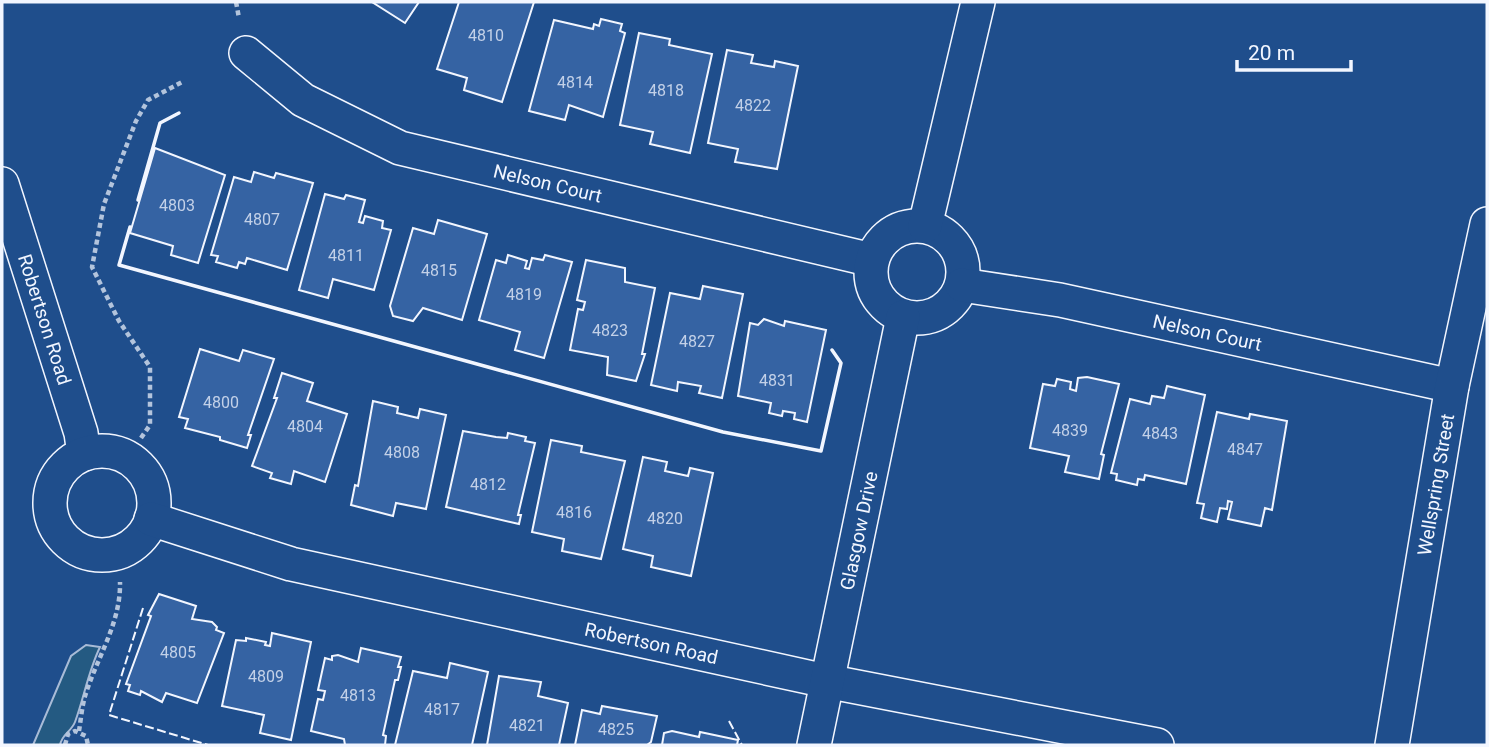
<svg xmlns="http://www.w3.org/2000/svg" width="1489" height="747" viewBox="0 0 1489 747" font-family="Roboto,sans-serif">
<rect width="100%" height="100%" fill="#1f4e8c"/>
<path fill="#245a82" stroke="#a8bbd7" stroke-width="2" d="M86,645L100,647C88,672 84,698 75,722C71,732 62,734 60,745H33L71,656Z"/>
<g fill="#3563a3" stroke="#f2f6ff" stroke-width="2">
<polygon points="372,2 419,2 405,23"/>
<polygon points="459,2 534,2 502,102 464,90 467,78 437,69"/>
<polygon points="601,19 622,24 620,31 625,33 603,117 569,105 565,120 529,111 554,20 593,29 594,24 599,26"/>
<polygon points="639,33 670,39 669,45 712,54 690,153 650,144 653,132 620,125"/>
<polygon points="727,50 753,55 751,63 774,67 775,61 798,66 777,169 735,162 738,149 708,143"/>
<polygon points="155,148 225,175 198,263 171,255 173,246 130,233"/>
<polygon points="254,172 274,178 276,173 313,183 287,270 247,258 245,264 239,262 237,268 216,262 218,256 211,255 234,177 251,182"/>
<polygon points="325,194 344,199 346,195 365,200 359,222 363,223 365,216 383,221 382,228 391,230 374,290 333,279 328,298 299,290"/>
<polygon points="438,220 487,234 462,320 423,308 413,321 393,316 390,306 413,228 434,234"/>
<polygon points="508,255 527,261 525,268 529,269 532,258 543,260 545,255 572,262 544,358 515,350 520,332 479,320 496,260 506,263"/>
<polygon points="586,260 625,268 625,282 655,288 642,354 645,354 636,381 607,375 608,357 570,350 578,309 583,310 585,302 577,300"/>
<polygon points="703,286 743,294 722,398 699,393 701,386 678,382 677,391 651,385 670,293 700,299"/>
<polygon points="764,319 784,326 785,321 826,330 807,422 794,419 795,413 783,411 782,416 769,413 771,403 738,396 750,323 758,325"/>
<polygon points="200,349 239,361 243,350 274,359 248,435 251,435 247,448 220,440 220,437 185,428 188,419 179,417"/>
<polygon points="282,373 313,383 307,401 347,414 325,482 294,471 291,484 270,478 272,473 252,466 277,398 274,398"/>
<polygon points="1087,377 1119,384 1101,454 1104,455 1099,479 1065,472 1069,456 1030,448 1043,384 1055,386 1057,379 1071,382 1070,389 1076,391 1078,378"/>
<polygon points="1167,386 1205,395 1186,484 1145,475 1144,480 1138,479 1137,485 1116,480 1117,474 1111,473 1130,399 1150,404 1152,396 1164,398"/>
<polygon points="373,401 398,407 397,413 418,418 420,409 446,415 426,509 396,503 393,516 351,505 355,485 358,486"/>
<polygon points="1217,412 1249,419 1250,414 1287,421 1272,510 1265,508 1261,526 1228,519 1232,502 1228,501 1227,509 1220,508 1217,522 1201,518 1204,504 1197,503"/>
<polygon points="463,431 496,437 507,438 508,433 526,437 525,441 535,443 518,515 521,515 519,524 446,507"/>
<polygon points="551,440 582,446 581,452 625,461 601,559 562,551 564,539 532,532"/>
<polygon points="643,457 667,462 665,471 688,476 690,468 713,473 691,576 651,567 653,556 623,549"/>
<polygon points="159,594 196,606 192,619 212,622 217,627 216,630 224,633 197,703 166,693 162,702 141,691 140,695 128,691 130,685 126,684 151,616 148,615"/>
<polygon points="272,633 311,642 291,740 260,733 264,715 222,706 236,640 246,641 246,638 266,642 265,645 270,646"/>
<polygon points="361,648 401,657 398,667 401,667 398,680 395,680 383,735 386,736 385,745 345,745 344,739 311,731 318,699 323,700 325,691 318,690 325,658 332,660 332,656 338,655 358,662"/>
<polygon points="450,663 488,672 472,745 395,745 413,671 447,678"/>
<polygon points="499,676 541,682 538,696 568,703 559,745 487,745"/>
<polygon points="602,706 657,716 651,742 647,745 575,745 582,710 600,714"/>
<polygon points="672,731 699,737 700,732 738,740 737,745 662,745 664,733"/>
</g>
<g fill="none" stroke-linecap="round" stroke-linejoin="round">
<defs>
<g id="street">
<path id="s1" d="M246,53L303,100L400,148L872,260"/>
<path id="s2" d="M2,184L81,433L84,454"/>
<circle cx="917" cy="272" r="46"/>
<polyline points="925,226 978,2"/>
<path id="s3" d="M962,285L1060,300L1452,386"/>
<circle cx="102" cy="503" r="52"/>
<path id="s4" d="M151,519L291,564L826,681L1157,745"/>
<path id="s5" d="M814,745L903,317"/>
<path id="s6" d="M1392,745L1452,386L1487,224"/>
</g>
</defs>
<use href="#street" stroke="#f2f6ff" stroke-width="36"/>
<g stroke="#b3c4dc" stroke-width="4.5" stroke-dasharray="5 3.5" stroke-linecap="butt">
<polyline points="236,2 239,18"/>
<polyline points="141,438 150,425 150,367 119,321 92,267 104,204 136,121 148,100 184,81"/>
<path d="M79,731C81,719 82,705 86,693C98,656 121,622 120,582"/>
<polyline points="65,745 68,734 75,731 86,736 88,745"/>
</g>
<use href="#street" stroke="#1f4e8c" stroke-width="33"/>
<g stroke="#f2f6ff" stroke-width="2" stroke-dasharray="9 3.5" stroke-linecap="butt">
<polyline points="143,608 109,715 208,745"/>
<polyline points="729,721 742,745"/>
</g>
<g stroke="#f2f6ff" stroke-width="3.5">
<polyline points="138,200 160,123 179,113"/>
<polyline points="130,227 119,265 723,432 821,451 841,363 832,350"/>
</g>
</g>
<g text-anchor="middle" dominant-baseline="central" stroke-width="5" stroke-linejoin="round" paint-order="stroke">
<g font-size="16" fill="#c3d1e8">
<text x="486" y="35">4810</text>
<text x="575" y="82">4814</text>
<text x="666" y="90">4818</text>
<text x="753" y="105">4822</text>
<text x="177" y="205">4803</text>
<text x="262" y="219">4807</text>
<text x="346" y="255">4811</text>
<text x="439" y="270">4815</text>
<text x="524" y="294">4819</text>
<text x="610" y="330">4823</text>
<text x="697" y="341">4827</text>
<text x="777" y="380">4831</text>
<text x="221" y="402">4800</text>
<text x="305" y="426">4804</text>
<text x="1070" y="430">4839</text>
<text x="1160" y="433">4843</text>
<text x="1245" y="449">4847</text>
<text x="402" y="452">4808</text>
<text x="488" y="484">4812</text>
<text x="574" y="512">4816</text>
<text x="665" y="518">4820</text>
<text x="178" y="652">4805</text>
<text x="266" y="676">4809</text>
<text x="358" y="695">4813</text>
<text x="442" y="709">4817</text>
<text x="527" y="725">4821</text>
<text x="616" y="729">4825</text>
</g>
<g font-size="19" fill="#f2f6ff" stroke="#1f4e8c">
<text stroke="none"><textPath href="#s1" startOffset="334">Nelson Court</textPath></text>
<text stroke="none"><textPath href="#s2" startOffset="142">Robertson Road</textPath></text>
<text stroke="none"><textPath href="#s3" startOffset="250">Nelson Court</textPath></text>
<text stroke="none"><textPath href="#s6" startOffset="264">Wellspring Street</textPath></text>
<text stroke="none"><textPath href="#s5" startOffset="219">Glasgow Drive</textPath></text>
<text stroke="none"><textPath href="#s4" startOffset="516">Robertson Road</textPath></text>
</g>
</g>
<rect width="1489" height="747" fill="none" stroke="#f2f6ff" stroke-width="7"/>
<path d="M1237 60v10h114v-10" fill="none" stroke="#f2f6ff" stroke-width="3.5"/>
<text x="1248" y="60" font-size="21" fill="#f2f6ff" stroke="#1f4e8c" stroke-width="5" paint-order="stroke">20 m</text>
</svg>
